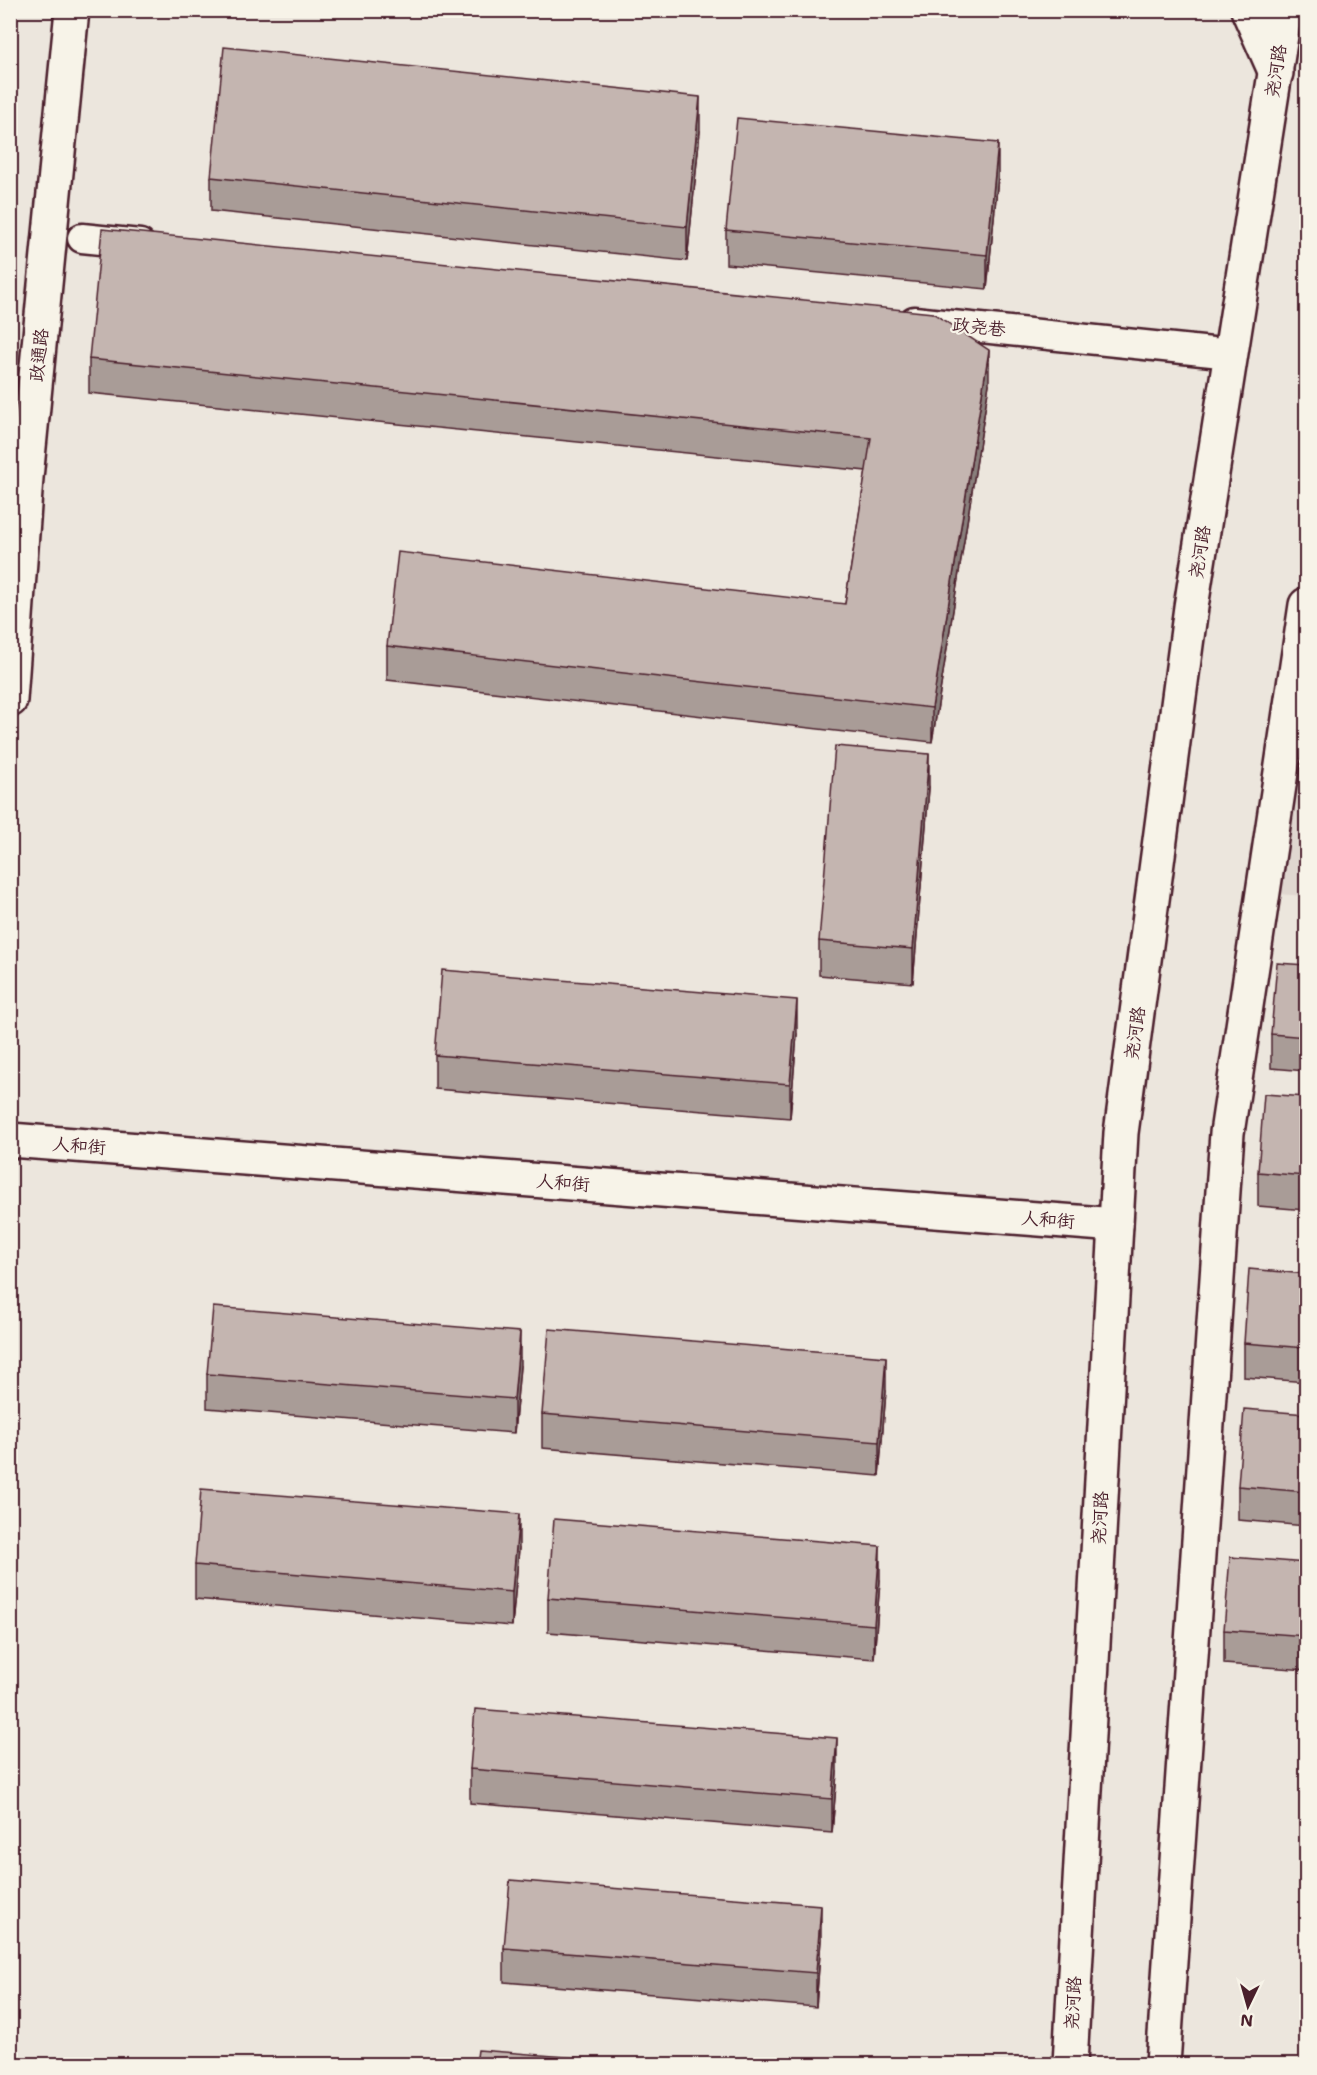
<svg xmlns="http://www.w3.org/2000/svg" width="1317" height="2075" viewBox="0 0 1317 2075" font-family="'Shantell Sans','LXGW WenKai TC',sans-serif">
<rect width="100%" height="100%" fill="#ece6dd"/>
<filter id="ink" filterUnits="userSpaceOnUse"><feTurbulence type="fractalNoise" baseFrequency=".0167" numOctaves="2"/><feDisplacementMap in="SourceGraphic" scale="12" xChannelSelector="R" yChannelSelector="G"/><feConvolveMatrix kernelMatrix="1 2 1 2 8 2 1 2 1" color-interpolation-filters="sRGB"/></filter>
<g filter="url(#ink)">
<polygon fill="#e0d7d0" points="1306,670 1306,896 1263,893"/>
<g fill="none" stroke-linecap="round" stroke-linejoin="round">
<defs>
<g id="minor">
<polyline points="82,238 140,244"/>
<polyline points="914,321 1231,354"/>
</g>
<g id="tertiary">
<polyline points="10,700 26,478 72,10"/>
<polyline points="10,1140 1116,1225"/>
</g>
<g id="primary">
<polyline points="1248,10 1276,73"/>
<polyline points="1070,2064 1121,1133 1191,607 1285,10"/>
<polyline points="1163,2064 1227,1133 1306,605"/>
</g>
</defs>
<use href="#minor" stroke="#4a1f2b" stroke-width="33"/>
<use href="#tertiary" stroke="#4a1f2b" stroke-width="38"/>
<use href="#primary" stroke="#4a1f2b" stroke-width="38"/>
<use href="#minor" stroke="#f7f3e8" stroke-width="28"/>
<use href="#tertiary" stroke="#f7f3e8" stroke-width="33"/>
<use href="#primary" stroke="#f7f3e8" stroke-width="33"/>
</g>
<g fill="#a99c97" stroke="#4a1f2b" stroke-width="1.5">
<polygon points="700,131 687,261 211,211 211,177"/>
<polygon points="998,177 987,289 726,264 726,230"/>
<polygon points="89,359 989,384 932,742 387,680 387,646 845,604 866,471 89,393"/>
<polygon points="929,788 913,983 819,975 819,941"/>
<polygon points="1306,965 1306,1071 1271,1068 1271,1034"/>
<polygon points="797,1034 790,1118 435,1089 435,1055"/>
<polygon points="1306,1097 1306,1210 1258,1206 1258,1172"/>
<polygon points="1306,1274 1306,1382 1244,1377 1244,1343"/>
<polygon points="520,1366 514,1433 207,1408 207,1374"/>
<polygon points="886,1391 879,1476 542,1448 542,1414"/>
<polygon points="1306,1414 1306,1526 1238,1520 1238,1486"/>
<polygon points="519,1548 512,1626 195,1599 195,1565"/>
<polygon points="1306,1563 1306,1670 1224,1664 1224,1630"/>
<polygon points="880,1580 874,1659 548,1632 548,1598"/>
<polygon points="470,1769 837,1772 832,1833 470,1803"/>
<polygon points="821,1939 816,2007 504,1982 504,1948"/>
</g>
<g fill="#897f7b" stroke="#4a1f2b" stroke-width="1.5">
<polygon points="700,97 700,131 687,261 687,227"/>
<polygon points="998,143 998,177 987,289 987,255"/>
<polygon points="989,350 989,384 932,742 932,708"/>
<polygon points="929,754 929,788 913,983 913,949"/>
<polygon points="797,1000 797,1034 790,1118 790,1084"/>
<polygon points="520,1332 520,1366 514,1433 514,1399"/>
<polygon points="886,1357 886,1391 879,1476 879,1442"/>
<polygon points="519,1514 519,1548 512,1626 512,1592"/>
<polygon points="880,1546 880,1580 874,1659 874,1625"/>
<polygon points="837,1738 837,1772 832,1833 832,1799"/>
<polygon points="821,1905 821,1939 816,2007 816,1973"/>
</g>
<g fill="#c4b5b0" stroke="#4a1f2b" stroke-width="1.5">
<polygon points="224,47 700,97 687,227 211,177"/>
<polygon points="737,118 998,143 987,255 726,230"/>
<polygon points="102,229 933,313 989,350 932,708 387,646 398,552 845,604 871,438 89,359"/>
<polygon points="835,746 929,754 913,949 819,941"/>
<polygon points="1277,963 1306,965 1306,1037 1271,1034"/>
<polygon points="442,970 797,1000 790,1084 435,1055"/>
<polygon points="1264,1094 1306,1097 1306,1176 1258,1172"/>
<polygon points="1249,1269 1306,1274 1306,1348 1244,1343"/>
<polygon points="213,1307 520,1332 514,1399 207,1374"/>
<polygon points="549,1329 886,1357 879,1442 542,1414"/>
<polygon points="1244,1409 1306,1414 1306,1492 1238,1486"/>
<polygon points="201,1489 519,1514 512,1592 195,1565"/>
<polygon points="554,1519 880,1546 874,1625 548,1598"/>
<polygon points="1230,1557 1306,1563 1306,1636 1224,1630"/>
<polygon points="475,1709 837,1738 832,1799 470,1769"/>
<polygon points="510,1880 821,1905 816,1973 504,1948"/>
<polygon points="478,2050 653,2064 476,2064"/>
</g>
</g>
<g text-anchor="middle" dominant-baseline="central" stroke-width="4.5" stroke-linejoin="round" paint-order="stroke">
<g font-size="18" fill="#4a1f2b" stroke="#f7f3e8">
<text transform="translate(1276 71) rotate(-81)">尧河路</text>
<text transform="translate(979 327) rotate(6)">政尧巷</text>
<text transform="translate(39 355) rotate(-84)">政通路</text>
<text transform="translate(1200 552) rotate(-81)">尧河路</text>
<text transform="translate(1135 1033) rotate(-82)">尧河路</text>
<text transform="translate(79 1146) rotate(4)">人和街</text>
<text transform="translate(563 1183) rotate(4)">人和街</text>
<text transform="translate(1048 1220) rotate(4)">人和街</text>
<text transform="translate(1100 1518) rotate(-87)">尧河路</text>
<text transform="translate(1073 2003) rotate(-87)">尧河路</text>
</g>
</g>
<rect width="1317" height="2075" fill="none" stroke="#f7f3e8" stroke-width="36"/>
<rect x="18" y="18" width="1281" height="2039" fill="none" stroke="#4a1f2b" stroke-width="2" filter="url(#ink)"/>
<g transform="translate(1248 2006) rotate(185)" stroke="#f7f3e8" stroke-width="4.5" paint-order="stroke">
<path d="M0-4.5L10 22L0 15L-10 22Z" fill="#4a1f2b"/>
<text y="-9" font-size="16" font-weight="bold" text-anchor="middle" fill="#4a1f2b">N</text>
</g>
</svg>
